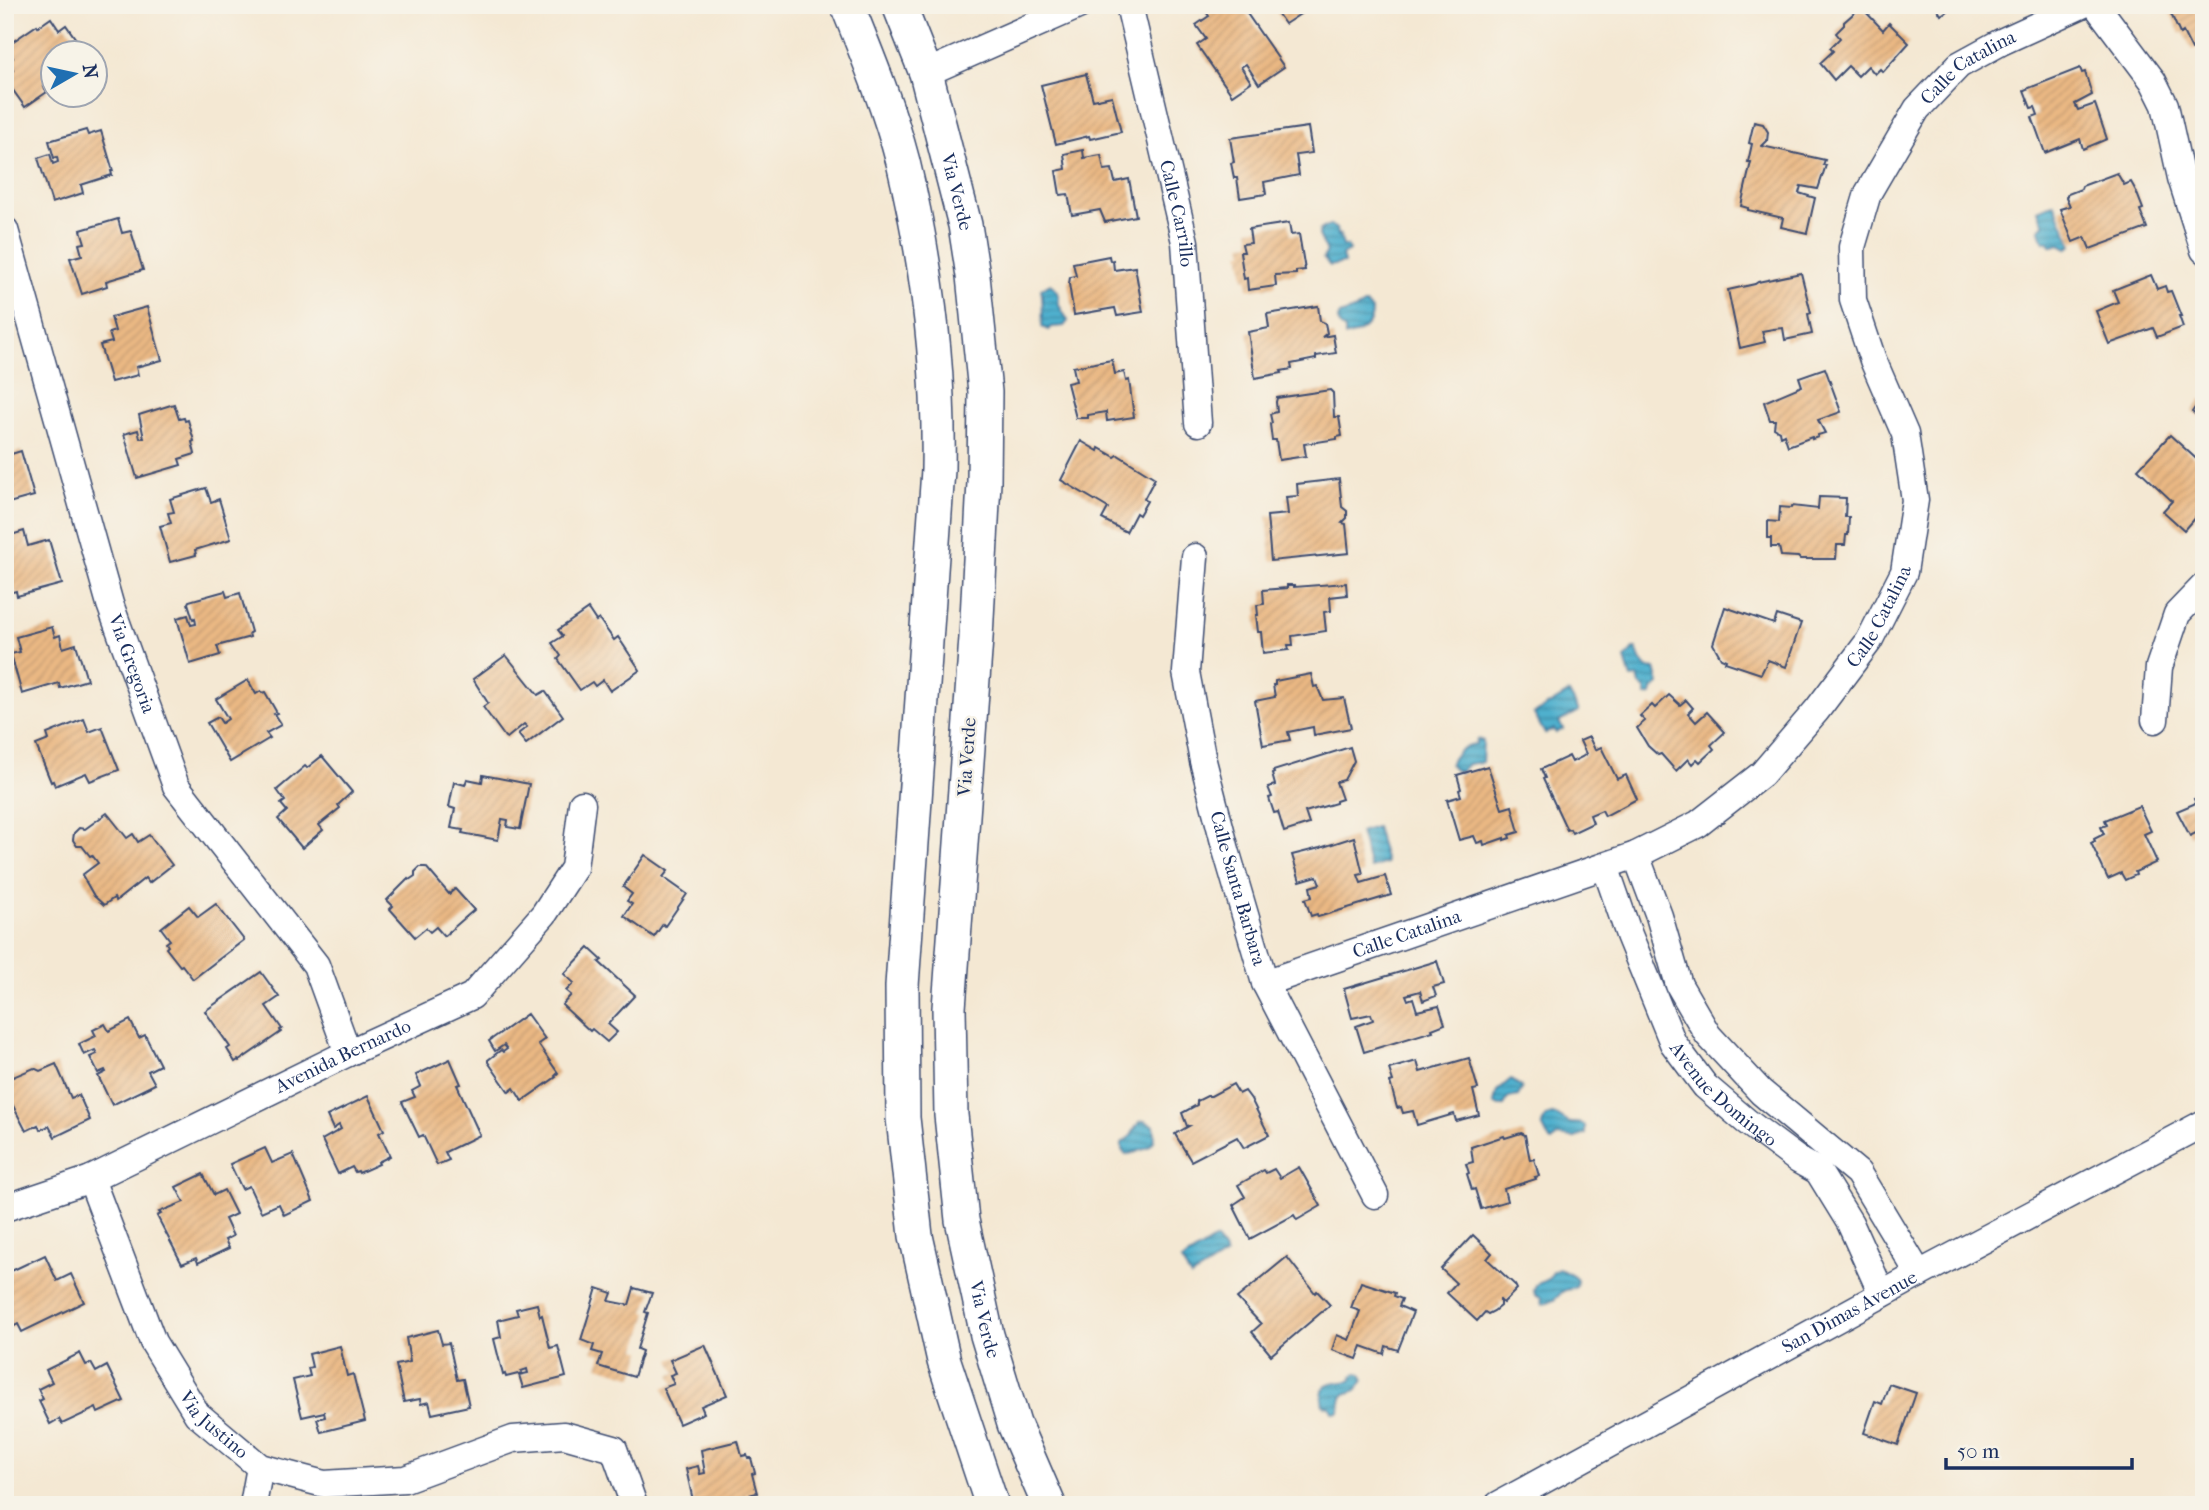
<svg xmlns="http://www.w3.org/2000/svg" width="2209" height="1510" viewBox="0 0 2209 1510" font-family="'IM FELL French Canon',serif">
<defs>
<pattern id="water-rules" width="6" height="5" patternUnits="userSpaceOnUse" patternTransform="scale(1.75)"><rect width="6" height="5" fill="#4fb0ce"/><path d="M0 2.5h6" fill="none" stroke="#4190aa"/></pattern>
<pattern id="building-hatch" width="6" height="6" patternUnits="userSpaceOnUse" patternTransform="scale(1.75)"><rect width="6" height="6" fill="#eab883"/><path d="M-1 1l2-2M0 6l6-6M5 7l2-2" fill="none" stroke="#c89e74"/></pattern>
</defs>
<rect width="100%" height="100%" fill="#f7f3e8"/>
<filter id="ink" filterUnits="userSpaceOnUse"><feTurbulence type="fractalNoise" baseFrequency=".0143" numOctaves="2"/><feDisplacementMap in="SourceGraphic" scale="14" xChannelSelector="R" yChannelSelector="G"/><feConvolveMatrix kernelMatrix="1 2 1 2 8 2 1 2 1" color-interpolation-filters="sRGB"/></filter>
<filter id="wash" filterUnits="userSpaceOnUse"><feTurbulence type="fractalNoise" baseFrequency=".00686" numOctaves="4" result="noise"/><feDisplacementMap in="SourceGraphic" scale="28" xChannelSelector="R" yChannelSelector="G"/><feGaussianBlur stdDeviation="1.57" result="paint"/><feColorMatrix in="noise" values="0 0 0 0 0 0 0 0 0 0 0 0 0 0 0 0 0 1.4 0 .05"/><feComposite in="paint" operator="in"/></filter>
<g filter="url(#wash)">
<rect width="100%" height="100%" fill="#f4e8d3"/>
<g fill="url(#water-rules)" stroke="#357096" stroke-width="2">
<polygon points="2054,203 2072,245 2067,248 2060,244 2052,246 2048,241 2044,242 2039,229 2044,225 2038,210"/>
<polygon points="1330,225 1336,229 1338,236 1340,235 1343,246 1347,246 1349,251 1342,255 1344,263 1330,266 1323,258 1327,252 1319,235 1320,230"/>
<path d="M1051,284L1058,292L1059,305L1068,321L1064,326L1051,327L1048,330L1042,327C1043,322 1043,296 1041,289Z"/>
<path d="M1365,304L1372,310C1373,325 1359,336 1345,336V330C1338,326 1336,321 1340,315L1359,308Z"/>
<polygon points="1633,649 1636,649 1640,659 1647,668 1655,669 1659,684 1652,690 1651,695 1646,696 1645,689 1640,685 1638,677 1631,678 1625,659"/>
<polygon points="1569,693 1579,711 1559,722 1563,729 1556,733 1554,729 1545,734 1534,714"/>
<path d="M1477,739L1483,741L1482,762L1468,764L1460,772L1453,769L1450,765C1454,754 1464,745 1476,744Z"/>
<polygon points="1376,827 1386,863 1370,868 1360,832"/>
<polygon points="1510,1080 1521,1086 1522,1089 1518,1096 1508,1098 1504,1105 1499,1106 1494,1103 1497,1091"/>
<path d="M1552,1114C1560,1115 1564,1122 1571,1123C1577,1124 1580,1122 1585,1126V1134L1575,1138L1557,1136L1552,1142L1550,1141L1542,1125L1546,1116Z"/>
<path d="M1145,1121L1154,1126C1156,1140 1155,1145 1142,1150C1135,1152 1132,1154 1125,1154L1122,1150V1143L1131,1136L1139,1122Z"/>
<polygon points="1216,1239 1226,1255 1191,1277 1181,1261"/>
<path d="M1559,1269C1565,1272 1573,1275 1577,1280L1576,1286L1563,1291L1554,1300L1542,1305L1541,1298L1535,1295L1534,1290L1536,1285L1548,1279L1554,1271Z"/>
<path d="M1357,1373L1361,1374L1364,1380L1356,1390L1345,1394L1342,1398L1339,1412L1334,1413L1330,1407L1323,1405C1318,1381 1332,1384 1351,1381L1353,1376Z"/>
</g>
<g id="blocks">
<g fill="url(#building-hatch)">
<polygon points="1201,5 1241,5 1284,67 1259,84 1246,64 1241,67 1251,82 1232,95 1197,45 1206,39 1196,25 1209,16"/>
<polygon points="1276,5 1314,5 1285,24 1273,7"/>
<polygon points="1935,5 1956,5 1941,15"/>
<polygon points="2167,5 2204,5 2204,44 2192,50 2183,32 2180,34"/>
<polygon points="1861,7 1883,30 1889,23 1909,43 1883,72 1880,69 1875,74 1868,66 1858,76 1848,66 1834,80 1820,63 1833,51 1830,48 1840,38 1836,33 1844,25 1844,22"/>
<polygon points="51,18 59,30 66,25 85,52 52,52 52,81 44,87 47,92 25,107 5,79 5,76 14,70 9,62 13,58 5,47 37,25 38,27"/>
<polygon points="2080,68 2082,73 2085,72 2092,95 2075,104 2078,110 2095,104 2107,139 2083,149 2080,139 2045,153 2032,117 2038,115 2035,107 2031,108 2024,90"/>
<polygon points="1086,74 1093,100 1112,96 1121,132 1090,139 1089,136 1056,144 1041,85"/>
<polygon points="1754,122 1763,124 1768,132 1767,141 1762,146 1825,160 1823,165 1826,165 1818,189 1801,186 1799,193 1815,198 1807,233 1781,227 1783,218 1748,210 1748,208 1741,206 1751,162 1748,162 1752,144 1749,143"/>
<polygon points="1308,127 1312,153 1296,155 1299,175 1264,182 1266,194 1240,198 1237,178 1234,178 1231,163 1234,162 1230,138"/>
<polygon points="86,130 88,135 101,131 113,171 111,171 112,175 81,185 83,193 52,203 38,158 50,154 53,164 58,162 57,157 54,158 49,141"/>
<polygon points="1083,150 1084,158 1101,155 1104,170 1112,169 1115,182 1129,179 1136,216 1105,222 1100,210 1072,215 1068,194 1060,195 1056,171 1066,169 1064,154"/>
<polygon points="2117,173 2124,185 2131,182 2136,191 2143,209 2140,210 2147,228 2090,249 2085,237 2073,242 2060,209 2070,206 2066,197 2068,194 2081,189 2082,186"/>
<polygon points="118,219 122,233 131,231 143,270 106,281 107,286 82,294 70,258 82,255 79,244 85,243 81,230"/>
<polygon points="1289,223 1291,235 1299,234 1305,270 1296,271 1296,274 1275,275 1276,286 1248,290 1247,278 1244,279 1240,252 1244,252 1242,244 1251,243 1249,229"/>
<polygon points="1109,256 1110,261 1113,260 1114,270 1135,267 1143,312 1117,316 1115,308 1074,315 1069,284 1070,277 1076,276 1073,263"/>
<polygon points="1801,273 1811,313 1808,314 1812,334 1785,340 1783,328 1773,329 1762,331 1765,342 1740,348 1728,290 1755,284 1758,282"/>
<polygon points="2151,275 2157,289 2165,286 2167,292 2171,291 2181,316 2179,316 2183,327 2157,337 2153,328 2109,344 2096,311 2118,302 2113,290"/>
<polygon points="1318,306 1320,321 1325,323 1327,333 1322,337 1333,335 1336,353 1316,356 1316,359 1291,364 1292,369 1281,371 1282,373 1255,378 1248,332 1269,328 1267,314"/>
<polygon points="147,307 162,360 136,367 138,375 111,382 100,345 112,342 109,333 115,331 111,317"/>
<polygon points="1112,360 1115,374 1124,372 1126,381 1129,380 1134,417 1107,421 1106,412 1088,415 1088,418 1076,418 1067,383 1076,381 1073,367"/>
<polygon points="1825,368 1841,412 1818,420 1825,433 1818,435 1818,437 1812,439 1812,437 1788,446 1784,434 1780,436 1779,431 1774,428 1775,420 1770,420 1764,402 1802,386 1799,377"/>
<polygon points="1330,390 1333,393 1334,417 1339,417 1342,436 1337,437 1337,439 1304,444 1306,456 1279,460 1276,440 1272,440 1270,424 1272,423 1270,414 1277,412 1276,402 1277,398"/>
<polygon points="2201,399 2204,401 2204,424 2200,421 2202,419 2192,412"/>
<polygon points="174,404 179,419 184,418 185,421 188,420 194,441 192,442 195,454 179,459 181,465 137,478 124,434 138,430 140,438 144,438 139,415"/>
<polygon points="2170,435 2204,466 2204,512 2198,517 2196,516 2184,530 2163,511 2172,501 2138,469"/>
<polygon points="1081,441 1098,451 1099,448 1115,457 1118,455 1155,478 1144,499 1147,501 1139,515 1136,513 1126,532 1102,519 1108,508 1061,480"/>
<polygon points="21,451 34,496 5,504 5,456"/>
<polygon points="1339,479 1342,507 1347,511 1347,518 1342,523 1346,524 1349,553 1271,561 1267,516 1288,514 1286,497 1298,496 1297,484"/>
<polygon points="206,488 211,502 219,499 231,539 195,550 196,555 170,562 160,526 171,523 168,513 174,512 170,499"/>
<polygon points="1819,497 1846,498 1845,517 1849,517 1848,535 1846,535 1845,545 1837,545 1836,559 1800,559 1798,557 1781,556 1779,547 1771,547 1771,538 1768,538 1768,521 1779,522 1780,507 1791,508 1792,506 1818,509"/>
<polygon points="24,531 28,546 49,540 62,584 17,596 16,591 5,594 5,537"/>
<polygon points="1346,583 1347,595 1330,597 1331,611 1324,612 1326,631 1292,636 1293,645 1288,645 1289,650 1263,653 1261,632 1258,632 1256,615 1258,615 1257,605 1264,604 1263,590 1287,588 1287,585 1294,585 1294,587"/>
<polygon points="225,591 227,597 240,593 251,632 249,633 250,637 217,646 220,655 190,664 177,618 188,615 191,625 196,624 195,618 193,619 188,603 189,601"/>
<polygon points="1725,607 1774,624 1777,615 1801,623 1786,667 1768,660 1761,674 1725,662 1726,660 1721,658 1713,644"/>
<polygon points="588,609 596,621 599,619 614,640 618,637 640,670 610,691 603,680 595,686 592,682 580,690 558,659 561,656 552,643 563,636 558,630"/>
<polygon points="52,627 55,637 60,635 63,648 76,644 87,680 60,688 59,683 22,694 11,654 20,652 16,637"/>
<polygon points="506,655 538,695 545,691 563,716 526,744 518,734 527,727 524,724 507,738 505,737 483,707 488,703 473,679"/>
<polygon points="1311,674 1314,687 1317,686 1323,700 1344,698 1351,728 1314,735 1313,727 1288,732 1290,740 1263,745 1255,701 1275,697 1273,685 1275,685 1275,681"/>
<polygon points="248,680 256,694 261,691 262,693 265,692 277,713 274,714 281,725 266,733 270,738 230,762 207,723 218,717 222,723 228,719 216,699"/>
<polygon points="1669,695 1680,705 1686,700 1693,708 1688,713 1696,722 1707,712 1725,732 1711,745 1714,749 1700,762 1697,759 1692,764 1688,759 1676,771 1661,754 1658,755 1648,746 1637,728 1645,721 1640,716 1652,705 1655,708"/>
<polygon points="84,719 89,732 102,727 119,770 90,781 86,773 55,786 53,781 51,782 36,745 49,740 47,734"/>
<polygon points="1589,737 1595,750 1601,747 1617,779 1626,775 1637,799 1605,816 1602,810 1590,815 1593,823 1572,833 1570,829 1567,830 1543,779 1545,778 1541,769 1569,756 1572,762 1582,757 1586,754 1580,741"/>
<polygon points="1350,747 1354,761 1344,780 1336,782 1342,799 1336,801 1336,803 1305,812 1309,824 1284,832 1278,812 1274,813 1269,798 1272,797 1268,787 1275,785 1272,774 1274,773 1273,771"/>
<polygon points="322,756 352,792 338,805 340,808 319,825 323,830 302,848 278,819 287,811 281,804 285,801 277,790 305,766 307,768"/>
<polygon points="1488,766 1502,809 1512,806 1519,832 1509,835 1510,838 1504,840 1504,838 1484,845 1483,841 1477,843 1474,836 1459,840 1447,800 1461,796 1459,790 1461,789 1457,775"/>
<polygon points="483,775 529,784 520,829 507,827 508,820 502,819 498,840 462,833 463,830 451,828 455,809 449,807 454,782 465,785 467,779 482,782"/>
<polygon points="2204,794 2204,829 2190,836 2177,811 2196,803 2194,799"/>
<polygon points="2139,806 2151,831 2144,834 2157,862 2135,872 2136,875 2125,880 2121,873 2108,879 2091,843 2095,841 2094,839 2104,834 2101,827 2107,825 2105,820"/>
<polygon points="107,813 127,838 133,834 138,842 149,835 172,865 149,883 145,878 116,901 114,898 104,905 94,896 82,875 98,863 92,855 90,856 82,846 77,846 73,840 74,833 79,828 85,829"/>
<polygon points="1354,837 1363,874 1358,875 1361,883 1385,876 1391,895 1318,917 1317,914 1311,916 1305,899 1312,897 1310,887 1320,884 1317,876 1300,881 1292,855 1320,848"/>
<polygon points="645,855 668,871 663,877 687,894 665,926 663,924 654,937 624,916 632,904 627,901 632,894 623,887"/>
<polygon points="420,867 426,867 449,894 455,889 474,910 444,936 436,927 430,932 426,928 415,937 390,909 393,906 387,900 408,879 409,880 415,876 415,872"/>
<polygon points="216,904 244,940 193,979 182,965 180,966 166,948 168,946 166,943 170,940 161,928 189,906 198,917"/>
<polygon points="589,948 602,960 599,962 635,995 608,1024 617,1032 607,1042 592,1029 590,1031 562,1005 571,995 566,991 574,983 564,974"/>
<polygon points="1437,961 1444,984 1433,987 1436,996 1423,1001 1420,991 1406,995 1408,1000 1413,998 1417,1011 1439,1006 1445,1024 1432,1029 1433,1031 1364,1052 1356,1026 1373,1020 1371,1014 1352,1018 1344,989"/>
<polygon points="261,972 279,997 266,1006 282,1029 280,1030 281,1032 239,1061 238,1060 235,1062 227,1049 230,1047 205,1011"/>
<polygon points="527,1014 545,1039 538,1044 558,1073 555,1076 556,1077 522,1101 514,1088 509,1092 488,1062 488,1060 501,1050 503,1052 507,1049 504,1045 495,1051 489,1041"/>
<polygon points="130,1020 139,1038 145,1035 160,1065 148,1071 155,1084 112,1105 98,1076 106,1072 105,1070 98,1073 90,1057 97,1054 95,1050 84,1055 79,1044 96,1036 93,1030 105,1024 109,1031"/>
<polygon points="1469,1058 1478,1089 1473,1090 1479,1115 1456,1121 1454,1114 1417,1125 1413,1111 1403,1113 1401,1107 1397,1108 1390,1082 1393,1081 1389,1069 1417,1061 1420,1072"/>
<polygon points="450,1059 461,1084 457,1085 480,1135 445,1152 449,1160 437,1165 423,1135 419,1137 402,1102 415,1097 412,1091 421,1086 416,1075"/>
<polygon points="56,1064 71,1098 79,1095 90,1120 55,1137 49,1126 40,1130 38,1125 26,1131 8,1096 11,1095 8,1079 34,1068 40,1071"/>
<polygon points="1233,1084 1239,1094 1245,1091 1251,1099 1269,1135 1244,1148 1237,1137 1191,1161 1175,1134 1189,1126 1187,1126 1182,1113 1197,1105 1197,1101 1207,1096 1211,1096"/>
<polygon points="368,1096 384,1130 379,1133 390,1156 378,1162 379,1164 359,1173 358,1171 355,1172 352,1167 338,1174 322,1140 341,1129 339,1125 333,1129 327,1116"/>
<polygon points="1521,1133 1525,1135 1530,1160 1534,1159 1539,1176 1535,1177 1536,1179 1504,1189 1507,1201 1481,1209 1475,1189 1472,1190 1467,1174 1469,1173 1466,1164 1473,1162 1471,1147 1504,1136 1505,1138"/>
<polygon points="265,1148 272,1163 293,1154 313,1201 284,1215 279,1204 261,1212 249,1186 242,1189 230,1164"/>
<polygon points="1299,1167 1321,1206 1297,1220 1294,1215 1250,1239 1233,1205 1245,1197 1238,1185 1264,1170 1266,1173 1274,1169 1280,1178"/>
<polygon points="203,1174 214,1195 224,1190 236,1214 225,1219 233,1236 225,1240 229,1248 198,1263 196,1258 182,1264 157,1216 161,1214 159,1212 184,1202 176,1187"/>
<polygon points="1473,1235 1492,1253 1487,1259 1515,1285 1517,1289 1503,1303 1500,1300 1500,1306 1494,1311 1488,1314 1485,1312 1477,1321 1447,1293 1456,1283 1441,1269"/>
<polygon points="45,1255 57,1281 71,1274 84,1302 22,1332 18,1324 5,1331 5,1274"/>
<polygon points="1287,1257 1315,1293 1317,1291 1330,1305 1271,1355 1252,1332 1261,1324 1237,1298"/>
<polygon points="1361,1282 1395,1293 1394,1296 1402,1299 1399,1306 1413,1312 1398,1350 1386,1346 1384,1354 1362,1346 1357,1359 1332,1350 1337,1335 1349,1340 1360,1311 1351,1308"/>
<polygon points="597,1288 612,1293 609,1301 629,1305 634,1288 652,1293 645,1312 648,1313 637,1349 642,1351 634,1377 598,1366 602,1354 592,1351 594,1345 581,1340"/>
<polygon points="537,1304 540,1316 542,1315 550,1348 558,1346 566,1377 523,1388 519,1375 528,1373 527,1369 521,1371 522,1373 506,1377 505,1374 503,1375 494,1339 501,1337 498,1320 518,1315 516,1309"/>
<polygon points="438,1330 442,1344 449,1343 457,1380 463,1379 469,1406 432,1414 429,1402 421,1404 420,1399 404,1402 396,1365 410,1362 406,1338"/>
<polygon points="705,1345 727,1395 701,1406 704,1413 679,1424 663,1388 674,1384 670,1375 676,1373 670,1360"/>
<polygon points="340,1346 347,1376 353,1374 365,1421 321,1432 317,1419 325,1417 324,1412 302,1417 293,1380 310,1376 308,1368 312,1367 309,1354"/>
<polygon points="80,1353 86,1365 91,1363 96,1372 107,1366 124,1401 98,1413 96,1408 62,1424 59,1419 50,1424 39,1401 43,1399 38,1389 52,1382 46,1370"/>
<polygon points="1889,1384 1916,1393 1898,1445 1864,1433 1875,1401 1882,1404"/>
<polygon points="738,1441 742,1456 747,1455 748,1458 751,1458 755,1473 752,1474 757,1493 740,1497 741,1503 732,1505 694,1505 686,1469 698,1466 700,1474 705,1473 701,1450"/>
</g>
</g>
</g>
<g filter="url(#ink)">
<use href="#blocks" fill-opacity="0" stroke="#3c4b70" stroke-width="2"/>
<g fill="none" stroke-linecap="round" stroke-linejoin="round">
<defs>
<g id="minor">
<path id="s1" d="M1129,5L1185,242L1198,423"/>
<polyline points="2096,5 2153,81 2165,105 2181,178 2204,250"/>
<polyline points="926,73 1080,5"/>
<path id="s2" d="M5,230L110,604L176,786L316,965L348,1053"/>
<path id="s3" d="M1195,557L1186,672L1203,761L1226,850L1265,983L1375,1195"/>
<polyline points="2155,720 2159,667 2177,614 2204,586"/>
<polyline points="1636,855 1659,916 1679,985 1708,1035 1761,1092 1858,1173 1919,1274"/>
<path id="s4" d="M1605,866L1629,935L1673,1043L1705,1086L1746,1121L1798,1160L1818,1171L1850,1223L1882,1294"/>
<path id="s5" d="M1265,983L1636,855L1698,824L1762,774L1817,710L1869,641L1904,572L1915,500L1905,434L1873,360L1853,300L1852,247L1868,193L1917,109L1959,65L2001,42L2082,5"/>
<path id="s6" d="M91,1179L153,1342L197,1414L260,1467L324,1484L405,1479L513,1439L564,1435L614,1449L634,1505"/>
<path id="s7" d="M5,1208L91,1179L348,1053L472,996L544,914L574,868L582,804"/>
<polyline points="253,1505 260,1467"/>
<path id="s8" d="M1498,1505L1919,1274L2204,1123"/>
</g>
<g id="major">
<path d="M847,5C868,57 889,108 903,162C927,262 940,367 938,470L902,986L903,1118L916,1236L944,1361L992,1505"/>
<path id="s9" d="M899,5L926,73L965,225L973,276L985,392L984,482L976,638L949,1008L951,1115L962,1220L987,1335L1014,1424L1049,1505"/>
</g>
</defs>
<use href="#minor" stroke="#3c4b70" stroke-width="29"/>
<use href="#major" stroke="#3c4b70" stroke-width="36"/>
<use href="#minor" stroke="#fff" stroke-width="26"/>
<use href="#major" stroke="#fff" stroke-width="33"/>
</g>
</g>
<g text-anchor="middle" dominant-baseline="central" stroke-width="5" stroke-linejoin="round" paint-order="stroke">
<g font-size="19" fill="#1b2f5e" stroke="#f7f3e8">
<text stroke="none"><textPath href="#s5" startOffset="1348">Calle Catalina</textPath></text>
<text stroke="none"><textPath href="#s9" startOffset="196">Via Verde</textPath></text>
<text stroke="none"><textPath href="#s1" startOffset="214">Calle Carrillo</textPath></text>
<text stroke="none"><textPath href="#s5" startOffset="740">Calle Catalina</textPath></text>
<text stroke="none"><textPath href="#s2" startOffset="452">Via Gregoria</textPath></text>
<text transform="translate(967 757) rotate(-86)">Via Verde</text>
<text stroke="none"><textPath href="#s3" startOffset="338">Calle Santa Barbara</textPath></text>
<text stroke="none"><textPath href="#s5" startOffset="150">Calle Catalina</textPath></text>
<text stroke="none"><textPath href="#s7" startOffset="371">Avenida Bernardo</textPath></text>
<text stroke="none"><textPath href="#s4" startOffset="262">Avenue Domingo</textPath></text>
<text stroke="none"><textPath href="#s8" startOffset="401">San Dimas Avenue</textPath></text>
<text stroke="none"><textPath href="#s9" startOffset="1330">Via Verde</textPath></text>
<text stroke="none"><textPath href="#s6" startOffset="278">Via Justino</textPath></text>
</g>
</g>
<rect width="2209" height="1510" fill="none" stroke="#f7f3e8" stroke-width="28"/>
<g transform="translate(74 74) rotate(81)"><circle r="33" fill="#f7f3e8" stroke="#9fa5b1" stroke-width="2"/>
<path d="M0-5L12 26L0 18L-12 26Z" fill="#1f6fb2"/>
<text y="-10" font-size="19" font-weight="bold" text-anchor="middle" fill="#1b2f5e">N</text>
</g>
<path d="M1946 1458v10h186v-10" fill="none" stroke="#1b2f5e" stroke-width="3.5"/>
<text x="1957" y="1458" font-size="21" fill="#1b2f5e" stroke="#f7f3e8" stroke-width="5" paint-order="stroke">50 m</text>
</svg>
